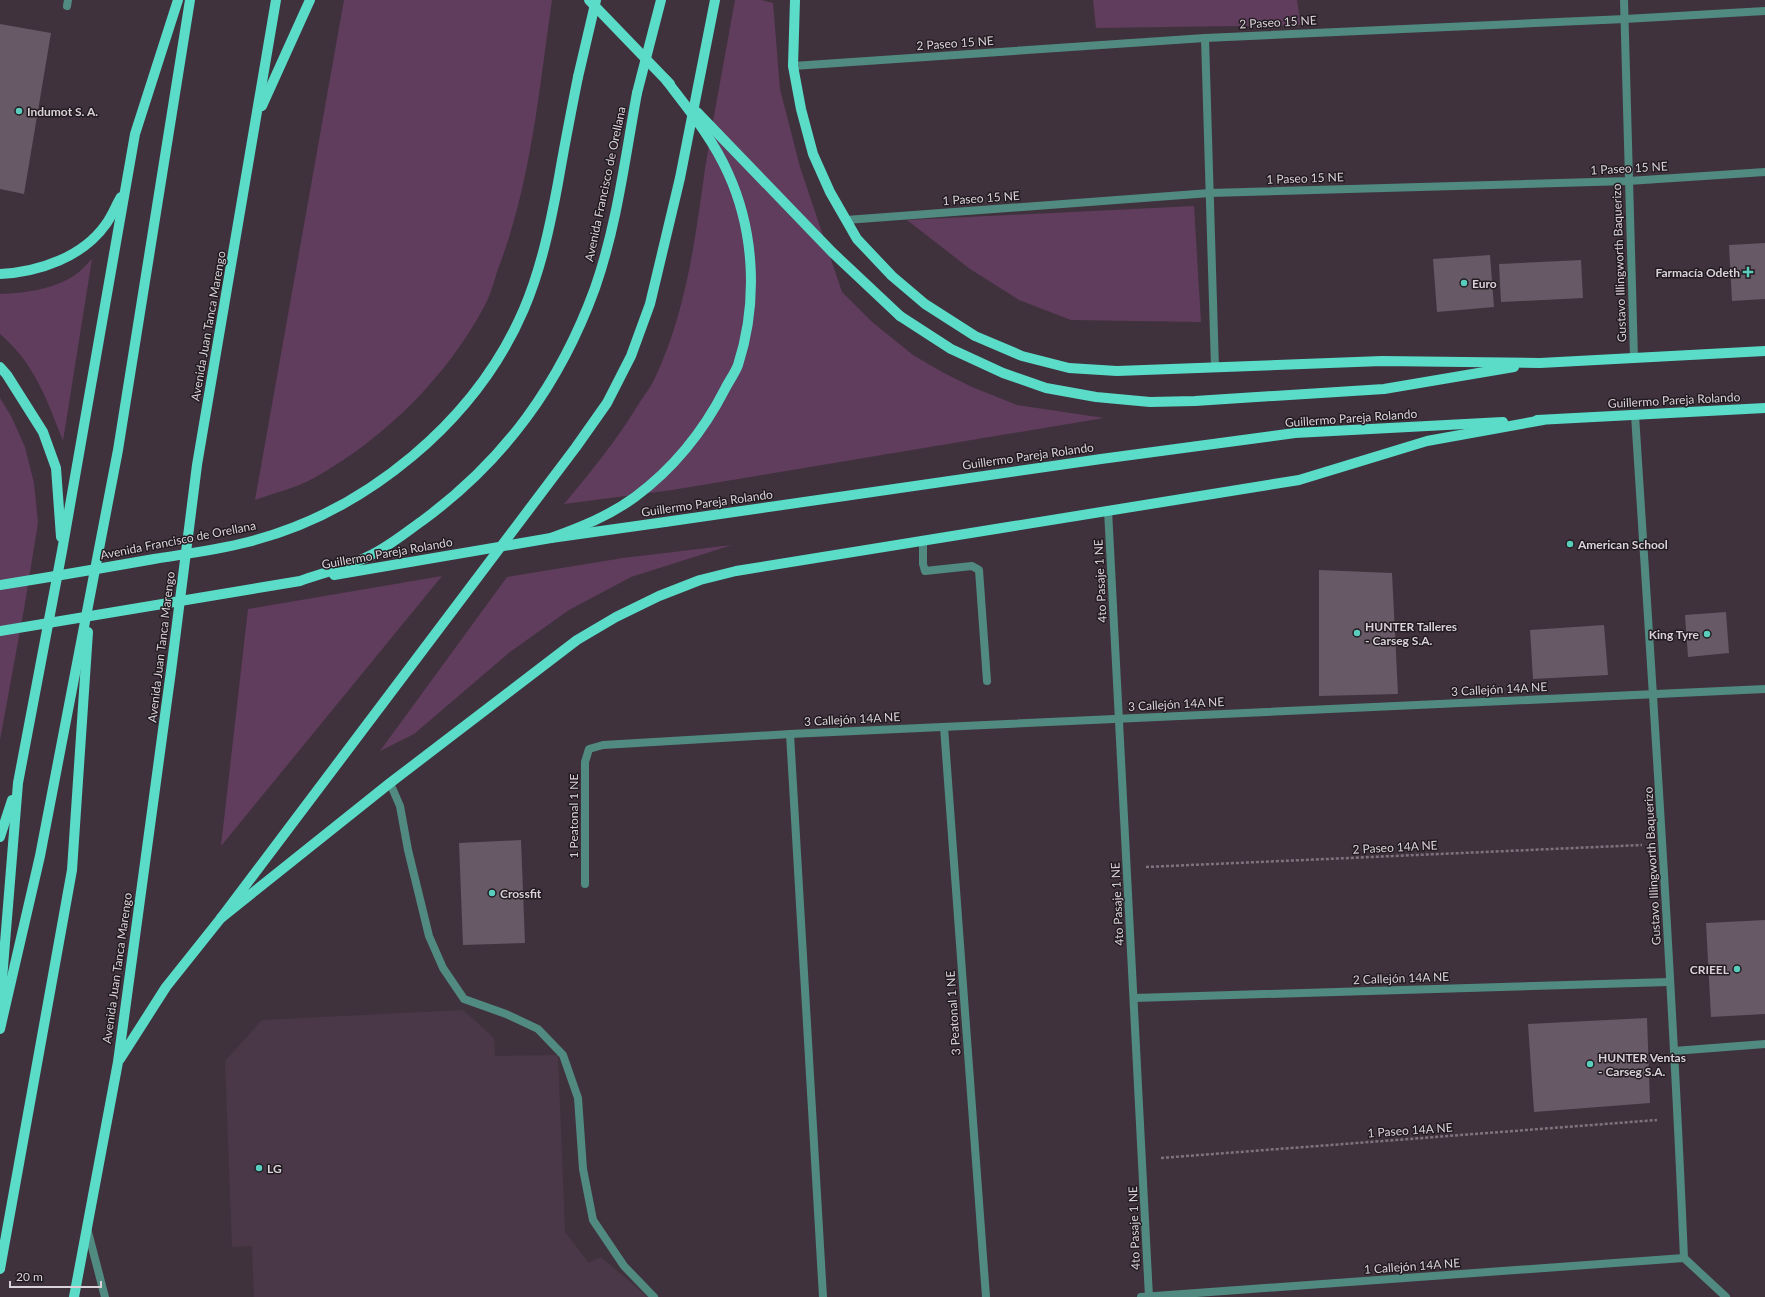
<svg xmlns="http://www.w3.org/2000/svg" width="1765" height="1297" viewBox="0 0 1765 1297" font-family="Lato,sans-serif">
<rect width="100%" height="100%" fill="#3f323d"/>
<polygon fill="#4a3848" points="463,1010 494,1038 495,1056 558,1055 565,1232 589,1263 601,1257 648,1297 254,1297 252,1246 232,1247 225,1061 262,1020"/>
<g fill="#603c5d">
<path d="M344,0H552C539,90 531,184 498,269C494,281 491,294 485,305C447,377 384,439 314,478C296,488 274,493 255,500Z"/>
<path d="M735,0H761L773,3L780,89L800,167L842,292L871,321L913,355L942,372L972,387L1017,405L1104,418L672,490L564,504C591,472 616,441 638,405C643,397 650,388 654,380C686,313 695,241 705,169C714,113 725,56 735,0Z"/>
<polygon points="1093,0 1297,0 1301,25 1096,28"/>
<polygon points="1194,206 1201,322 1071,320 1019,300 970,269 907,220"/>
<path d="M92,259L63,441C47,400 35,364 0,334V294C25,293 50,290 72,277C79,273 86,265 92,259Z"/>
<polygon points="0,398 11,416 25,447 34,483 38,523 24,609 0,740"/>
<polygon points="732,545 631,577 569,610 510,652 414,734 380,751 507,577 623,558"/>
<polygon points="442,576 221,846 248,609"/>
</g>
<g fill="#675965">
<polygon points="0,24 51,33 24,194 0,189"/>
<polygon points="1765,243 1765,299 1732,301 1729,245"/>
<polygon points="1490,255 1494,307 1437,312 1433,259"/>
<polygon points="1581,260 1583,298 1501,302 1499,264"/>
<polygon points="1319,570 1392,573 1398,694 1319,696"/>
<polygon points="1726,612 1729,653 1688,657 1685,615"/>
<polygon points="1604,625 1608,675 1533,679 1530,630"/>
<polygon points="521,840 525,943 463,945 459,843"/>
<polygon points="1765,920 1765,1014 1711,1017 1706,923"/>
<polygon points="1647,1018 1650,1103 1534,1112 1528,1024"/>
</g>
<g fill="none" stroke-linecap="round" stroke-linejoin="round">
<g stroke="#7e737d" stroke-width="2.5" stroke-dasharray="3 2" stroke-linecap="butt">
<polyline points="1146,867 1642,845"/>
<polyline points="1161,1158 1657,1120"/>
</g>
<g stroke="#518a80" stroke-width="8">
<polyline points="67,6 68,0"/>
<polyline points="923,541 923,564 925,571 972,566 979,570 987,681"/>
<polyline points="390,783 400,806 408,850 429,936 443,968 464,999 506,1014 538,1029 563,1055 578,1098 583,1169 593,1220 624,1266 654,1297"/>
<polyline points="1674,1051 1765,1044"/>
<polyline points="87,1228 105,1297"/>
</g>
<g stroke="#518a80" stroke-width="8">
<polyline points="1624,0 1634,358"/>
<polyline points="1205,38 1215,368"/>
<polyline points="793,66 1205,38 1625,19 1765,11"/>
<polyline points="846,220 1210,193 1628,181 1765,172"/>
<path d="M1635,415C1653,696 1672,977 1684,1258L1726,1297"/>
<polyline points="1108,510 1149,1297"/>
<polyline points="944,727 986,1297"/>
<polyline points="790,734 823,1297"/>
<polyline points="585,884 585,762 589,749 603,745 790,734 1765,689"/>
<polyline points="1134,998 1669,982"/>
<polyline points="1141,1297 1684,1258"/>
</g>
<g stroke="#5adcc9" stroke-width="10">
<polyline points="795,0 793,66 801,109 813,154 830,192 857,239 892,276 925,304 975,336 1022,356 1069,368 1117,371 1382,361 1540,363 1765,351"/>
<polyline points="578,77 596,0"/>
<polyline points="637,93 661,0"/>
<polyline points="262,106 310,0"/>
<path d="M0,274C39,272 83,257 106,224C112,216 116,205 121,197"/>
<polyline points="900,316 951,349 1003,373 1046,388 1096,397 1150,402 1195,401 1384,389 1514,367"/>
<polyline points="0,367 7,375 43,432 56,468 61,537"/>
<polyline points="1537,420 1765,408"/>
<polyline points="665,522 1101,459 1295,433 1503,422"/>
<polyline points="0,837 12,800"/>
<polyline points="221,918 390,783 577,640 616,617 659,596 700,580 736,571 1299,480 1427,441 1543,420"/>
<polyline points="0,1004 18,783 62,551 135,134 178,0"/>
<polyline points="0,1029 40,856 118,450 190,0"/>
<polyline points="120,1059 166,987 221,918 576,447 607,403 631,356 650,304 680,178 715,0"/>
<polyline points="0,1269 72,870 88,632"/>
<polyline points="74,1297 118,1062 171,671 197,465 276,0"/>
</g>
<g stroke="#5adcc9" stroke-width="10">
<polyline points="589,0 670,84"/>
<polyline points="697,112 832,252 900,316"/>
<path d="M551,538C581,527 609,516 635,497C674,468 703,432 725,389C729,381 735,373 738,365C758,303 755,232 728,173C713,139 689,110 666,80"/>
<polyline points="334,575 551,538 665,522"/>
<path d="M0,585C51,577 103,568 154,559C185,554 217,550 248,542C366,512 476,421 524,309C541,269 550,226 558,183C564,148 571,112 578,77"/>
<path d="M0,631L300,581C323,573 347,567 369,556C388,547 405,533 422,521C505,460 560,384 595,288C617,225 625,158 637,93"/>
</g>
</g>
<g fill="#5acebc" stroke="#221c21" stroke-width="1.5">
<circle cx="19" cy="111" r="4"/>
<path d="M1746 266h4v4h4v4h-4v4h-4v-4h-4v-4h4z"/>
<circle cx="1464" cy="283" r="4"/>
<circle cx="1570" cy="544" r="4"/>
<circle cx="1357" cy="633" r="4"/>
<circle cx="1707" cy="634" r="4"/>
<circle cx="492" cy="893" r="4"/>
<circle cx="1737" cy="969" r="4"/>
<circle cx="1590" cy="1064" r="4"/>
<circle cx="259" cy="1168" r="4"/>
</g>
<g text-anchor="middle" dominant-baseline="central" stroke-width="3" stroke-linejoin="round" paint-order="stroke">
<g font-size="12" fill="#dad2d9" stroke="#221c21">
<text transform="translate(1278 22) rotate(-3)">2 Paseo 15 NE</text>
<text transform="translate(955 43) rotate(-4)">2 Paseo 15 NE</text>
<text transform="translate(1629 168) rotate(-3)">1 Paseo 15 NE</text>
<text transform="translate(1305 178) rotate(-2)">1 Paseo 15 NE</text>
<text transform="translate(605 184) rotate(-78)">Avenida Francisco de Orellana</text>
<text transform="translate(981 198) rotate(-4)">1 Paseo 15 NE</text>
<text transform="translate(1619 263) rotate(-92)">Gustavo Illingworth Baquerizo</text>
<text transform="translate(208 326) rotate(-80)">Avenida Juan Tanca Marengo</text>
<text transform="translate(1674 400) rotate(-3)">Guillermo Pareja Rolando</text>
<text transform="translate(1351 418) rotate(-4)">Guillermo Pareja Rolando</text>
<text transform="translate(1028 456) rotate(-8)">Guillermo Pareja Rolando</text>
<text transform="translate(707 503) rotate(-8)">Guillermo Pareja Rolando</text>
<text transform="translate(178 540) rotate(-11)">Avenida Francisco de Orellana</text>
<text transform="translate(387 553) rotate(-10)">Guillermo Pareja Rolando</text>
<text transform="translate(1100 581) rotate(-93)">4to Pasaje 1 NE</text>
<text transform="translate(161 647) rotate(-83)">Avenida Juan Tanca Marengo</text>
<text transform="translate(1499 689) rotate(-3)">3 Callejón 14A NE</text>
<text transform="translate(1176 704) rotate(-3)">3 Callejón 14A NE</text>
<text transform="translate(852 719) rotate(-3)">3 Callejón 14A NE</text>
<text transform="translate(573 816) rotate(-90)">1 Peatonal 1 NE</text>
<text transform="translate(1395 847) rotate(-3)">2 Paseo 14A NE</text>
<text transform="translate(1652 866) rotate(-93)">Gustavo Illingworth Baquerizo</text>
<text transform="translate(1117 904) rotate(-93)">4to Pasaje 1 NE</text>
<text transform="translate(117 968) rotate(-82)">Avenida Juan Tanca Marengo</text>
<text transform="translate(1401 978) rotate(-2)">2 Callejón 14A NE</text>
<text transform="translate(953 1013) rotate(-94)">3 Peatonal 1 NE</text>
<text transform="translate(1410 1130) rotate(-4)">1 Paseo 14A NE</text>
<text transform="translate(1134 1228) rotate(-92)">4to Pasaje 1 NE</text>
<text transform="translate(1412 1266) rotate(-4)">1 Callejón 14A NE</text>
</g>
<g font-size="12" font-weight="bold" fill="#dad2d9" stroke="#221c21" text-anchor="start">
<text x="27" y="111">Indumot S. A.</text>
<text x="1740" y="272" text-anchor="end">Farmacía Odeth</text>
<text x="1472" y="283">Euro</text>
<text x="1578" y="544">American School</text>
<text x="1365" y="626">HUNTER Talleres<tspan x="1365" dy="14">- Carseg S.A.</tspan></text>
<text x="1699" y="634" text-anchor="end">King Tyre</text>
<text x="500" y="893">Crossfit</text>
<text x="1729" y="969" text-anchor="end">CRIEEL</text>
<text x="1598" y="1057">HUNTER Ventas<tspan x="1598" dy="14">- Carseg S.A.</tspan></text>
<text x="267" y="1168">LG</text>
</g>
</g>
<path d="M10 1281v6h91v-6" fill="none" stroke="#dad2d9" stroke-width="2"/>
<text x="16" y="1281" font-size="12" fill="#dad2d9" stroke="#221c21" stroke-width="3" paint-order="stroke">20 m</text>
</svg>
